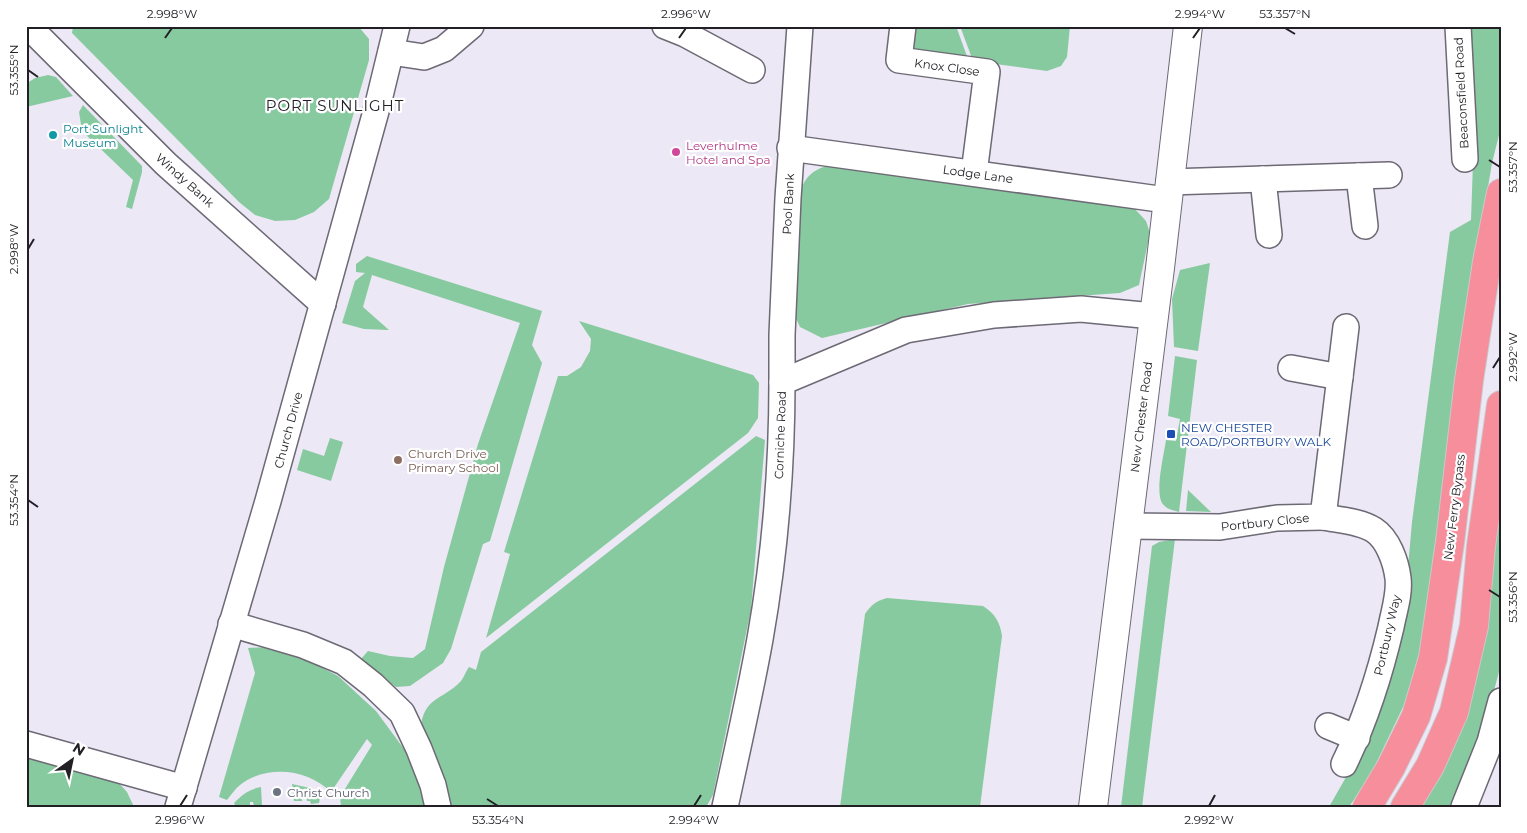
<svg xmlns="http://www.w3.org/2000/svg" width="1527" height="833" viewBox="0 0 1527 833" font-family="Montserrat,sans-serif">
<rect width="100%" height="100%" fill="#ece8f5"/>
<g fill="#88ca9f">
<polygon points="73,26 358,26 369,39 369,60 329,199 314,212 295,220 275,221 255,215 239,202 72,33"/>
<polygon points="912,26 956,26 968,59 913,51"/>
<polygon points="960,26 1070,26 1067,57 1061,66 1047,71 973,61"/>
<polygon points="1466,26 1501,26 1501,127 1492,163 1473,278 1434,564 1421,647 1404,705 1372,772 1349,807 1329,807 1350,770 1405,601 1412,522 1450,232 1471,220 1473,162"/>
<polygon points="48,75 56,77 73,96 26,107 26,92 29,82 35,78"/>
<polygon points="83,105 142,166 142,172 132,209 126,207 133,180 82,131 79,112"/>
<path d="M832,165L1134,208L1146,221L1150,233L1139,285L1120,293L968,304L822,338L800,327L794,314L800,192C806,175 815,168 832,165Z"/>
<polygon points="367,256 542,311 532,345 542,363 490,541 483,544 451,649 443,663 410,686 396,687 360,660 368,651 390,656 413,658 425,649 444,567 478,444 520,323 372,275 363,307 389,330 364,329 342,323 355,281 365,273 356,272 356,264"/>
<polygon points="1210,263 1198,351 1174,347 1172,299 1180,270"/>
<polygon points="579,321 753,375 759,383 758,418 748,433 486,638 510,554 504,552 558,376 567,376 581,367 590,351 591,339"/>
<path d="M1175,356L1197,360L1179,512C1172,510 1166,509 1162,503C1155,491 1164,454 1166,440L1176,441L1180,419L1168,416Z"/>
<path d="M756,436L765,440L751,609L713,795L706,807H452L420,731C424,695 441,702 461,681C464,677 466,671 469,667L476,670L481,652Z"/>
<polygon points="330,438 343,442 331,481 297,470 303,449 324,456"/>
<polygon points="1501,483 1501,664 1481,740 1455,807 1417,807"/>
<polygon points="1188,490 1211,512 1186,511"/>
<polygon points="1175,539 1142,807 1121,807 1152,546 1159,542"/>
<path d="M887,598L983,606C995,614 1000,622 1002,636L980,807H840L865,614C871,605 876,601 887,598Z"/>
<path d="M266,647L309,661L338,676L376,711L404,749L425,796L427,807H341L340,797L372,745L367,739L331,792C308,769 267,764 240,785C235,789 231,795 227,800L219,797L255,673L248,648Z"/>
<polygon points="26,753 117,781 127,792 134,807 26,807"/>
<polygon points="292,784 310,788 320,798 319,803 311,804 310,801 307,801 306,797 302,797 302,801 294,801"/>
<path d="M261,787L262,805L254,806L253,802H250V806L236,807L234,803C242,795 249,789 261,787Z"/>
</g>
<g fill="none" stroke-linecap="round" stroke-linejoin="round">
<defs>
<g id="minor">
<polyline points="665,26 685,34 752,70"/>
<polyline points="903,26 899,60 987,72 974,173"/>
<polyline points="1458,26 1465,159"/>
<polyline points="31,29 166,164 323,304"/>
<polyline points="391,52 424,57 444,49 471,26"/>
<polyline points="790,148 1166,200"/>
<polyline points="1359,176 1365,226"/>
<polyline points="1263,179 1269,235"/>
<polyline points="1169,182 1389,175"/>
<polyline points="1291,368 1340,377"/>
<polyline points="782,382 782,335 788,198 800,26"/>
<path d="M1323,517C1339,520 1360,521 1374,530C1388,539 1396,562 1398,578C1400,594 1394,611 1391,627C1380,674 1365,721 1344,764"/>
<polyline points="1127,526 1220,527 1277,518 1323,517 1346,327"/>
<polyline points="231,624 303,645 344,662 373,685 402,713 419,749 433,785 438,807"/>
<polyline points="1328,726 1357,738"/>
<polyline points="26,744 184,788"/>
<polyline points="178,807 268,501 378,104 397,26"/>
<path d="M725,807C737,751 750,695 760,639C775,554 782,468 782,382L906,330L994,315L1081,309L1153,316"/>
<polyline points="1464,807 1490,742 1501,701"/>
</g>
<polyline id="secondary" points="1093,807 1160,268 1188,26"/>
<g id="trunk">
<polyline points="1367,807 1391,767 1416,716 1433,658 1450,542 1469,380 1487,262 1501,193"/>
<polyline points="1405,807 1430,766 1454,712 1474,626 1481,546 1501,405"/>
</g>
</defs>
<use href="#minor" stroke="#6d6975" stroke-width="28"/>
<use href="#secondary" stroke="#6d6975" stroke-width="30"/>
<use href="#trunk" stroke="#cac9cb" stroke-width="30"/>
<use href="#minor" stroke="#fff" stroke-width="25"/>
<use href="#secondary" stroke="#fff" stroke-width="28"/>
<use href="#trunk" stroke="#f68e9c" stroke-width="28"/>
</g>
<path fill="none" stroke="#222025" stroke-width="2" d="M1285,28L1295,34M165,38L172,28M679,38L686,28M1193,38L1200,28M28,70L38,77M1489,160L1500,167M28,249L34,239M1493,368L1500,357M28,500L38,507M1489,590L1500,597M487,799L498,806M180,806L187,795M694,806L701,795M1209,806L1215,795"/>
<circle fill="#0f9aa8" stroke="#fff" stroke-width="2" cx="53" cy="135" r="5"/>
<circle fill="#d1479c" stroke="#fff" stroke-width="2" cx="676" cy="152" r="5"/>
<rect fill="#1a4fb4" stroke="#fff" stroke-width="2" x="1166" y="429" width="10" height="10" rx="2.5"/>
<circle fill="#8d6e63" stroke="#fff" stroke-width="2" cx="398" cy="460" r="5"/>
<circle fill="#6b7280" stroke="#fff" stroke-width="2" cx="277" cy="792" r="5"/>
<g text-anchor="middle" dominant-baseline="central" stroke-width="4.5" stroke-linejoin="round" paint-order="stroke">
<g font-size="12" fill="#222025" stroke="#fff">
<text transform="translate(947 67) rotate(8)">Knox Close</text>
<text transform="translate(1461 93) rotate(-93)">Beaconsfield Road</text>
<text transform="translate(978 174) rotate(8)">Lodge Lane</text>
<text transform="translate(185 180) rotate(42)">Windy Bank</text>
<text transform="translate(788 204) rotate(-87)">Pool Bank</text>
<text transform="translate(1141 417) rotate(-83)">New Chester Road</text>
<text transform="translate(288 430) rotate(-75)">Church Drive</text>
<text transform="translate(780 435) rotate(-88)">Corniche Road</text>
<text transform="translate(1454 507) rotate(-83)">New Ferry Bypass</text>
<text transform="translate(1265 522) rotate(-6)">Portbury Close</text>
<text transform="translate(1387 635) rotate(-77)">Portbury Way</text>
</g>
<g font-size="12" fill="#0d838f" stroke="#fff" text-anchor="start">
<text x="63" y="128">Port Sunlight<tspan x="63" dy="14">Museum</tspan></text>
</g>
<g font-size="12" fill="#b23c85" stroke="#fff" text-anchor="start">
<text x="686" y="145">Leverhulme<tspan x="686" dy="14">Hotel and Spa</tspan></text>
</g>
<g font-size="12" fill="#164399" stroke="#fff" text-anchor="start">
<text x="1181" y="427">NEW CHESTER<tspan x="1181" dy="14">ROAD/PORTBURY WALK</tspan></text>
</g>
<g font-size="12" fill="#785e54" stroke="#fff" text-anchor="start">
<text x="408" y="453">Church Drive<tspan x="408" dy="14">Primary School</tspan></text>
</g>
<g font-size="12" fill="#5b616d" stroke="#fff" text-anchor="start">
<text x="287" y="792">Christ Church</text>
</g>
<g font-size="15" letter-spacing="1" fill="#222025" stroke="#fff">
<text x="335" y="105">PORT SUNLIGHT</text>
</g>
</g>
<rect width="1527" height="833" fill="none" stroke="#ffffff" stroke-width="55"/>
<g transform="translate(72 760) rotate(33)" stroke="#ffffff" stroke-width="4" paint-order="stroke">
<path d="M0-4L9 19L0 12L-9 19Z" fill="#222025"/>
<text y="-8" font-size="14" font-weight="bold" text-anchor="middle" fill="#222025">N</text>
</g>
<rect x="28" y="28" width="1472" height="778" fill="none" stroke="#222025" stroke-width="2"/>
<g font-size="12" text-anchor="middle" fill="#222025">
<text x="172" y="18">2.998°W</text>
<text x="686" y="18">2.996°W</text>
<text x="1200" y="18">2.994°W</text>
<text x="1285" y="18">53.357°N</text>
<text transform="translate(14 70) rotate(-90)" y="4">53.355°N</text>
<text transform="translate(1513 167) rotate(-90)" y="4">53.357°N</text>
<text transform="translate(14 249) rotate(-90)" y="4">2.998°W</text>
<text transform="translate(1513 357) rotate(-90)" y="4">2.992°W</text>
<text transform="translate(14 500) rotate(-90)" y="4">53.354°N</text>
<text transform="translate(1513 597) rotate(-90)" y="4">53.356°N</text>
<text x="180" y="824">2.996°W</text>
<text x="498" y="824">53.354°N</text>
<text x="694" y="824">2.994°W</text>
<text x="1209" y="824">2.992°W</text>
</g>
</svg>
